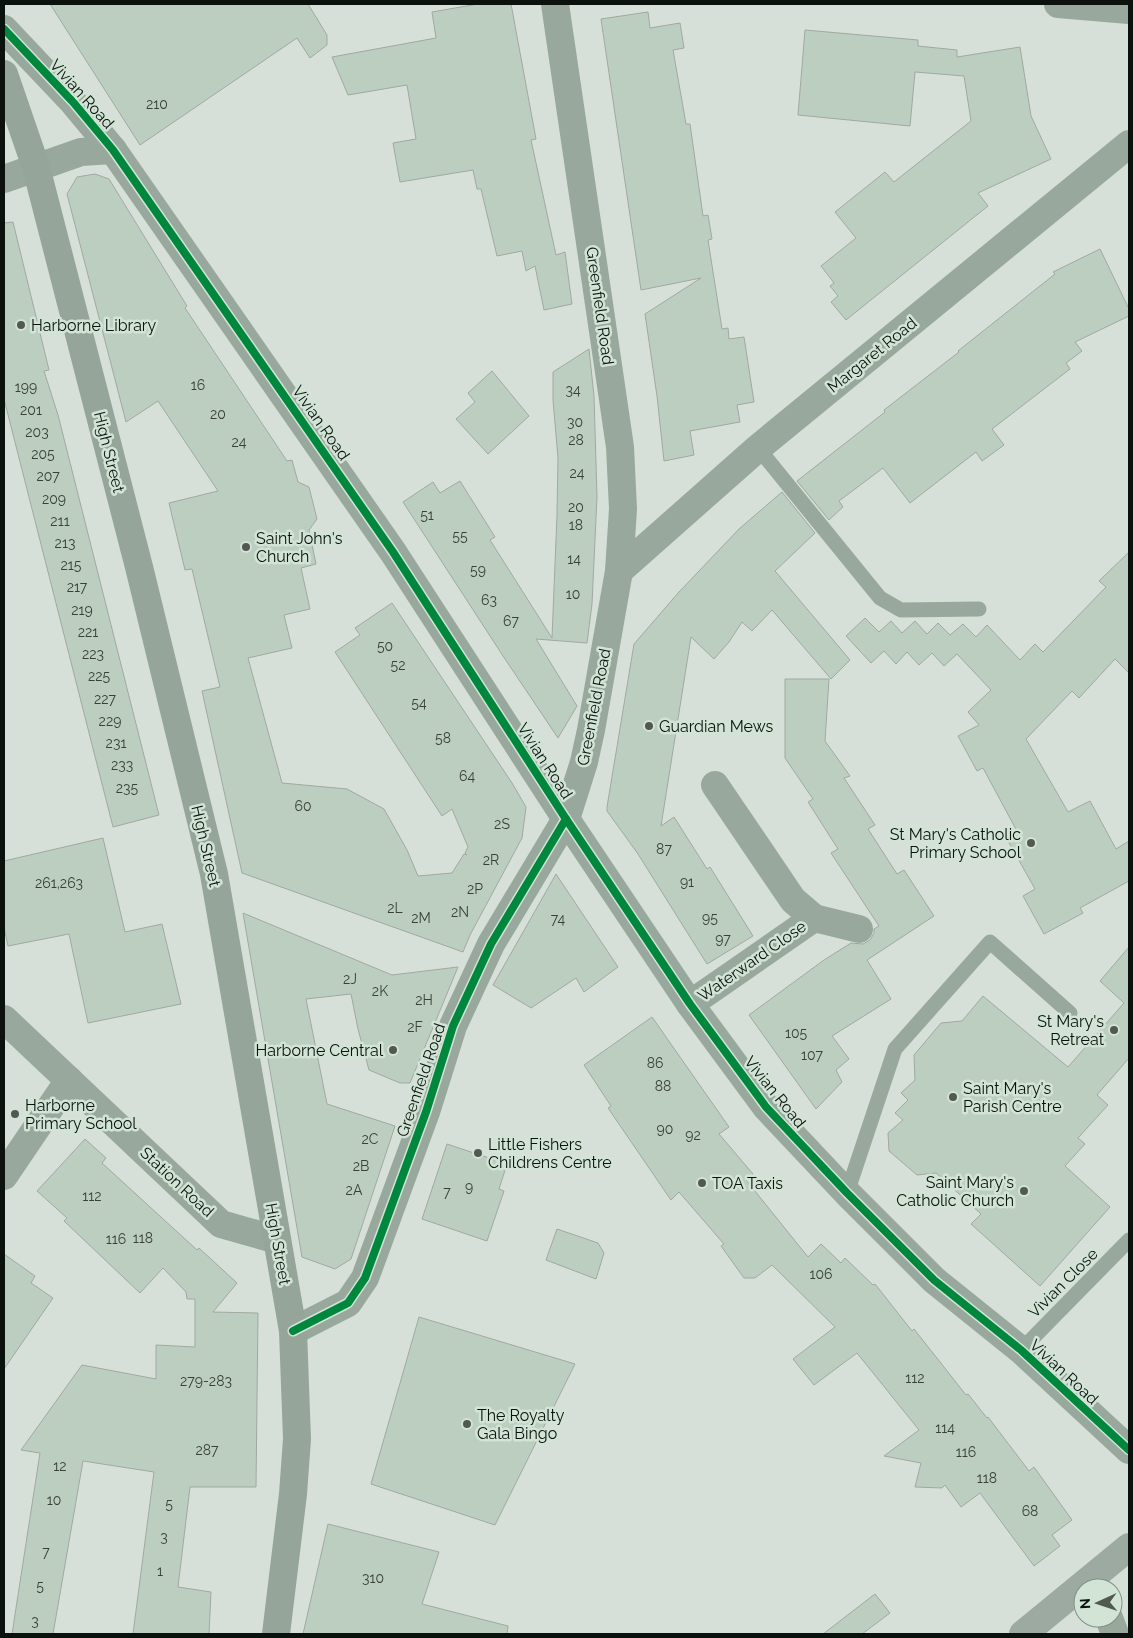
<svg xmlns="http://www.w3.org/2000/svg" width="1133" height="1638" viewBox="0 0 1133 1638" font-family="Raleway,sans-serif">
<rect width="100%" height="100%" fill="#d6e0d8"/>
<g fill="#bccec0" stroke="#a1a8a3">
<polygon points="50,4 308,4 327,35 327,45 310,58 297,38 140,145"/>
<polygon points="478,4 511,4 536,139 531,140 556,255 565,252 572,304 544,310 535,266 526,271 522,251 497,256 481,189 477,189 473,170 400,182 393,143 416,139 407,85 348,95 332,57 436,38 432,12"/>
<polygon points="648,12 650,28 680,23 684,48 673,50 686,124 690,124 703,216 708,215 712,239 708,240 722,329 728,328 729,339 744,337 754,402 737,405 740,422 690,431 694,455 664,461 657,396 645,314 701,278 641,290 601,19"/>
<polygon points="805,30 918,40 918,46 957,50 957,57 1020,47 1031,116 1051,159 978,193 988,206 846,320 831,302 838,296 830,286 834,283 821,266 856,238 835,212 885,172 894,182 971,121 964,76 915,72 910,126 798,115"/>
<polygon points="95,174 109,179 187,306 185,308 287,461 292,460 298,482 309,487 317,519 309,530 316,564 301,568 310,609 284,615 292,648 248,658 282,783 347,789 384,809 407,850 418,876 452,873 464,854 467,855 465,853 468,847 452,809 442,816 335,652 360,635 355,628 392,603 512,783 526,807 522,838 470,935 463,952 242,873 202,691 220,687 192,569 185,570 169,503 218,491 158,401 126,422 67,194 77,177"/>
<polygon points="13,222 49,370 44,371 58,415 159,815 113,827 4,399 4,223"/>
<polygon points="1100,249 1129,309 1129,316 1075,342 1082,351 1066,363 1070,369 992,429 1004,445 982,461 976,452 910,503 883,468 839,501 843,507 829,520 797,481 885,412 884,410 959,352 958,351 1055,274 1053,272"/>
<polygon points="589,349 594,396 597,497 592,604 587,643 536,639 577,706 558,738 503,656 403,502 433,482 440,493 460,481 495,537 490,540 552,638 557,515 558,458 553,400 553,372"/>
<polygon points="492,371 529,416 488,454 456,419 475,402 468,393"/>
<polygon points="782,492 815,533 775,571 850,660 831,679 772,610 752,631 742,622 729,642 714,659 691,637 661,826 674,817 707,869 710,867 753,936 707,964 638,854 607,811 607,807 634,644 679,592 739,529"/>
<polygon points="1129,552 1129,673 1115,659 1079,698 1072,691 1026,739 1068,812 1090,801 1116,849 1129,841 1129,881 1080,908 1083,913 1044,934 1023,896 1035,889 1007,839 1018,833 983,768 977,771 958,736 979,725 968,712 991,690 957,654 944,666 932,653 919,665 907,652 896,664 884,651 871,663 846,636 865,618 879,632 891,621 902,633 915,621 927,634 938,623 950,635 963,624 976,637 987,625 1020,660 1035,644 1043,652 1106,587 1099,581"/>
<polygon points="785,679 829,679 825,741 850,776 844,778 875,825 868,829 897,874 904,870 934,916 867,960 891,999 832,1036 849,1059 836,1070 842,1082 816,1109 749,1015 824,960 851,943 863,944 870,940 874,933 874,929 879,926 831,853 838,849 808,802 813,799 785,758"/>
<polygon points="103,838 125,932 162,924 181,1004 88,1023 69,934 8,946 4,927 4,861"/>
<polygon points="556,874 618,967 584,992 576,978 531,1008 493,985"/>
<polygon points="243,913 392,975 458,967 410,1083 400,1083 369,1070 358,1029 351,994 306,999 327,1104 395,1126 351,1259 335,1269 302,1257"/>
<polygon points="1129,947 1129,1058 1097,1095 1108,1105 1078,1138 1085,1144 1065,1166 1110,1207 1040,1286 971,1224 981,1214 936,1173 917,1175 889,1151 888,1133 903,1120 895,1113 908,1100 901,1093 915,1080 914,1055 941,1023 962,1021 983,996 1068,1067 1124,1003 1100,981"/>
<polygon points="652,1017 729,1127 719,1134 753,1174 746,1180 808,1257 821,1244 841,1263 845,1258 873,1285 875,1284 912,1331 914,1329 966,1395 968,1394 987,1418 988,1417 1029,1471 1034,1467 1072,1520 1052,1535 1060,1546 1034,1566 980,1493 961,1507 945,1485 942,1488 915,1487 921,1463 884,1456 919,1430 857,1353 814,1385 793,1359 835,1327 772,1265 755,1278 744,1278 721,1246 724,1244 679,1192 671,1200 608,1108 611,1106 584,1065"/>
<polygon points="85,1139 106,1158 102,1163 197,1250 199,1248 237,1283 213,1312 258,1313 256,1487 190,1487 178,1587 211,1592 209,1634 133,1634 154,1472 83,1461 53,1634 12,1634 40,1453 21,1450 82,1365 156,1379 156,1345 195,1347 195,1299 187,1299 186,1292 163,1268 140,1293 64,1221 67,1218 37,1191"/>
<polygon points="447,1144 507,1164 499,1189 504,1191 487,1241 422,1219"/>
<polygon points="557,1229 598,1243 604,1253 596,1279 546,1260"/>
<polygon points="4,1254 35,1276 31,1283 53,1298 4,1369"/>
<polygon points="419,1317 575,1364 495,1525 371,1484"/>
<polygon points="328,1524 439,1552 422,1604 508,1626 507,1634 303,1634"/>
<polygon points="875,1594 890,1613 862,1634 823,1634"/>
</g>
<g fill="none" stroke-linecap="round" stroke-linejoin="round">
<g stroke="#99a89c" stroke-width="15">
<polyline points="758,448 880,598 901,610 979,609"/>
<polyline points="847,1193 895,1049 990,942 1070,1013"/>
<polyline points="1021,1350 1129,1240"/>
</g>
<g stroke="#99a89c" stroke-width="28">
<polyline points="1058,4 1129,10"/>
<polyline points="4,29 73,102 113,150 393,552 566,819 690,1004 766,1107 847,1193 934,1280 1021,1350 1129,1450"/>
<polyline points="4,179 81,152 113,150"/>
<polyline points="619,571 758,448 1129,144"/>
<polyline points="715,785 793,900 814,918"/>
<polyline points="690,1004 814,918 859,929"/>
<polyline points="4,1019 221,1224 277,1240"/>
<polyline points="4,1176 69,1080"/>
<polyline points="293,1331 348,1303 365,1278 426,1112 453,1026 491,944 566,819 584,762 591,730 619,571 623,509 620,447 555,4"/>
<polyline points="1109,1618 1115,1634"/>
</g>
<polyline stroke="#95a59a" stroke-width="28" points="4,74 36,167 139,567 214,874 293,1331 297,1439 293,1494 276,1634"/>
<polyline stroke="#9caaa1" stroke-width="28" points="1023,1634 1129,1547"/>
<defs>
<g id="cycleway">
<polyline points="4,29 73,102 113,150 393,552 566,819 690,1004 766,1107 847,1193 934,1280 1021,1350 1129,1450"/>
<polyline points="293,1331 348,1303 365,1278 426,1112 453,1026 491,944 566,819"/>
</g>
</defs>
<use href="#cycleway" stroke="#d2e4d6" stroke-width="11"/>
<use href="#cycleway" stroke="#00873e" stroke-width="8"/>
</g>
<g fill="#525953" stroke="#d2e4d6" stroke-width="2">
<circle cx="21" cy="325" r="5"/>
<circle cx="246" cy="547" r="5"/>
<circle cx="649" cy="726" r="5"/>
<circle cx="1031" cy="843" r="5"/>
<circle cx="1114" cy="1030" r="5"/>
<circle cx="393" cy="1050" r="5"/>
<circle cx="953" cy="1097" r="5"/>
<circle cx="15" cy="1114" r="5"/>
<circle cx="478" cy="1153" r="5"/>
<circle cx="702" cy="1183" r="5"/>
<circle cx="1024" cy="1191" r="5"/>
<circle cx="467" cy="1424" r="5"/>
</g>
<g text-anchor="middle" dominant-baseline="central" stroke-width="5" stroke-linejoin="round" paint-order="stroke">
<g font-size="14" fill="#374039">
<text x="157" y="104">210</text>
<text x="198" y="385">16</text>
<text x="26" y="387">199</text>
<text x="573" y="390">34</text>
<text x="31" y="410">201</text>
<text x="218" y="414">20</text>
<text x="575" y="422">30</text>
<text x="37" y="432">203</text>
<text x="576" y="440">28</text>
<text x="239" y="442">24</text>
<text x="43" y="454">205</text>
<text x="577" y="473">24</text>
<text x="48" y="476">207</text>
<text x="54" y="499">209</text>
<text x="576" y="507">20</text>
<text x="427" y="515">51</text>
<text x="60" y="521">211</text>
<text x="576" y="525">18</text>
<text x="460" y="536">55</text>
<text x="65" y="543">213</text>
<text x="574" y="559">14</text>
<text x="71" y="565">215</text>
<text x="478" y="570">59</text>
<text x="77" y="587">217</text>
<text x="573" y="594">10</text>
<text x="489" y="600">63</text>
<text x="82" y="610">219</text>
<text x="511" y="621">67</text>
<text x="88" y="632">221</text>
<text x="385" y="646">50</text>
<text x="93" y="654">223</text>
<text x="398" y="665">52</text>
<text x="99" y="676">225</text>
<text x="105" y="699">227</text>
<text x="419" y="703">54</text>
<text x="110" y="721">229</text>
<text x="443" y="738">58</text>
<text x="116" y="743">231</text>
<text x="122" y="765">233</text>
<text x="467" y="776">64</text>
<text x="127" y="788">235</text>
<text x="303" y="806">60</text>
<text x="502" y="824">2S</text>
<text x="664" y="849">87</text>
<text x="491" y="860">2R</text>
<text x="687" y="882">91</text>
<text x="59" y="883">261,263</text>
<text x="475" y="889">2P</text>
<text x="395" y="908">2L</text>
<text x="460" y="912">2N</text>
<text x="421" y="918">2M</text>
<text x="710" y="918">95</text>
<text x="558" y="919">74</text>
<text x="723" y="939">97</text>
<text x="350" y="979">2J</text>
<text x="380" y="991">2K</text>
<text x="424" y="1000">2H</text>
<text x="415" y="1027">2F</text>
<text x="796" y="1033">105</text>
<text x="812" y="1055">107</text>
<text x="655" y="1063">86</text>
<text x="663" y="1086">88</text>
<text x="665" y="1129">90</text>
<text x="693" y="1135">92</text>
<text x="370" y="1139">2C</text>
<text x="361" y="1166">2B</text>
<text x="469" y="1187">9</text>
<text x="354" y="1190">2A</text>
<text x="447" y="1192">7</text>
<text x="92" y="1196">112</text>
<text x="143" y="1238">118</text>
<text x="116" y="1239">116</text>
<text x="821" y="1274">106</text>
<text x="915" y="1378">112</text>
<text x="206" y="1381">279-283</text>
<text x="945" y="1428">114</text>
<text x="207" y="1450">287</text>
<text x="966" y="1452">116</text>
<text x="60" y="1466">12</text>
<text x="987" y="1478">118</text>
<text x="54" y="1500">10</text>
<text x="169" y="1504">5</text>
<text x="1030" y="1511">68</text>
<text x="164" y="1537">3</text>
<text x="46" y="1552">7</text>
<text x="160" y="1571">1</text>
<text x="373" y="1578">310</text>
<text x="40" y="1586">5</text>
<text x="35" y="1621">3</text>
</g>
<g font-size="16" fill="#0b110c" stroke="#d2e4d6">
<text transform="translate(82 94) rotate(48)">Vivian Road</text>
<text transform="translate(600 306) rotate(82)">Greenfield Road</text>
<text transform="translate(872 355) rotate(-39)">Margaret Road</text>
<text transform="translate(321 423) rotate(55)">Vivian Road</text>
<text transform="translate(109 452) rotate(76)">High Street</text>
<text transform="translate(594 707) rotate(-79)">Greenfield Road</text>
<text transform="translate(545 761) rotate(57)">Vivian Road</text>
<text transform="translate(206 846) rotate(77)">High Street</text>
<text transform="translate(752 961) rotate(-35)">Waterward Close</text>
<text transform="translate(421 1080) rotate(-71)">Greenfield Road</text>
<text transform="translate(775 1092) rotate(51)">Vivian Road</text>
<text transform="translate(177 1182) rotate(43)">Station Road</text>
<text transform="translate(278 1244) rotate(80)">High Street</text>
<text transform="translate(1063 1283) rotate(-45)">Vivian Close</text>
<text transform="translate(1064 1372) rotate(43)">Vivian Road</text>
</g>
<g font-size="16" fill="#0b110c" stroke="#d2e4d6" text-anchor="start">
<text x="31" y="325">Harborne Library</text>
<text x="256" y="538">Saint John's<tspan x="256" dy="18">Church</tspan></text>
<text x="659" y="726">Guardian Mews</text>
<text x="1021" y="834" text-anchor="end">St Mary's Catholic<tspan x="1021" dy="18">Primary School</tspan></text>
<text x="1104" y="1021" text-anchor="end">St Mary's<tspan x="1104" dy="18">Retreat</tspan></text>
<text x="383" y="1050" text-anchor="end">Harborne Central</text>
<text x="963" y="1088">Saint Mary's<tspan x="963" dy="18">Parish Centre</tspan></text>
<text x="25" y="1105">Harborne<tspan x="25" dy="18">Primary School</tspan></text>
<text x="488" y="1144">Little Fishers<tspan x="488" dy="18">Childrens Centre</tspan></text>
<text x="1014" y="1182" text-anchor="end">Saint Mary's<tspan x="1014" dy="18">Catholic Church</tspan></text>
<text x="712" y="1183">TOA Taxis</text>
<text x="477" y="1415">The Royalty<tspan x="477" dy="18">Gala Bingo</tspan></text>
</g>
</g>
<rect width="1133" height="1638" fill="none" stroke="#0b110c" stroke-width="10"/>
<g transform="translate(1098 1603) rotate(267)"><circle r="24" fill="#d2e4d6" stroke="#829085"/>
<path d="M0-4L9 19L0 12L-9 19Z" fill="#525953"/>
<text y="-8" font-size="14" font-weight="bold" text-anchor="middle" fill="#0b110c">N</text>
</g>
</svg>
